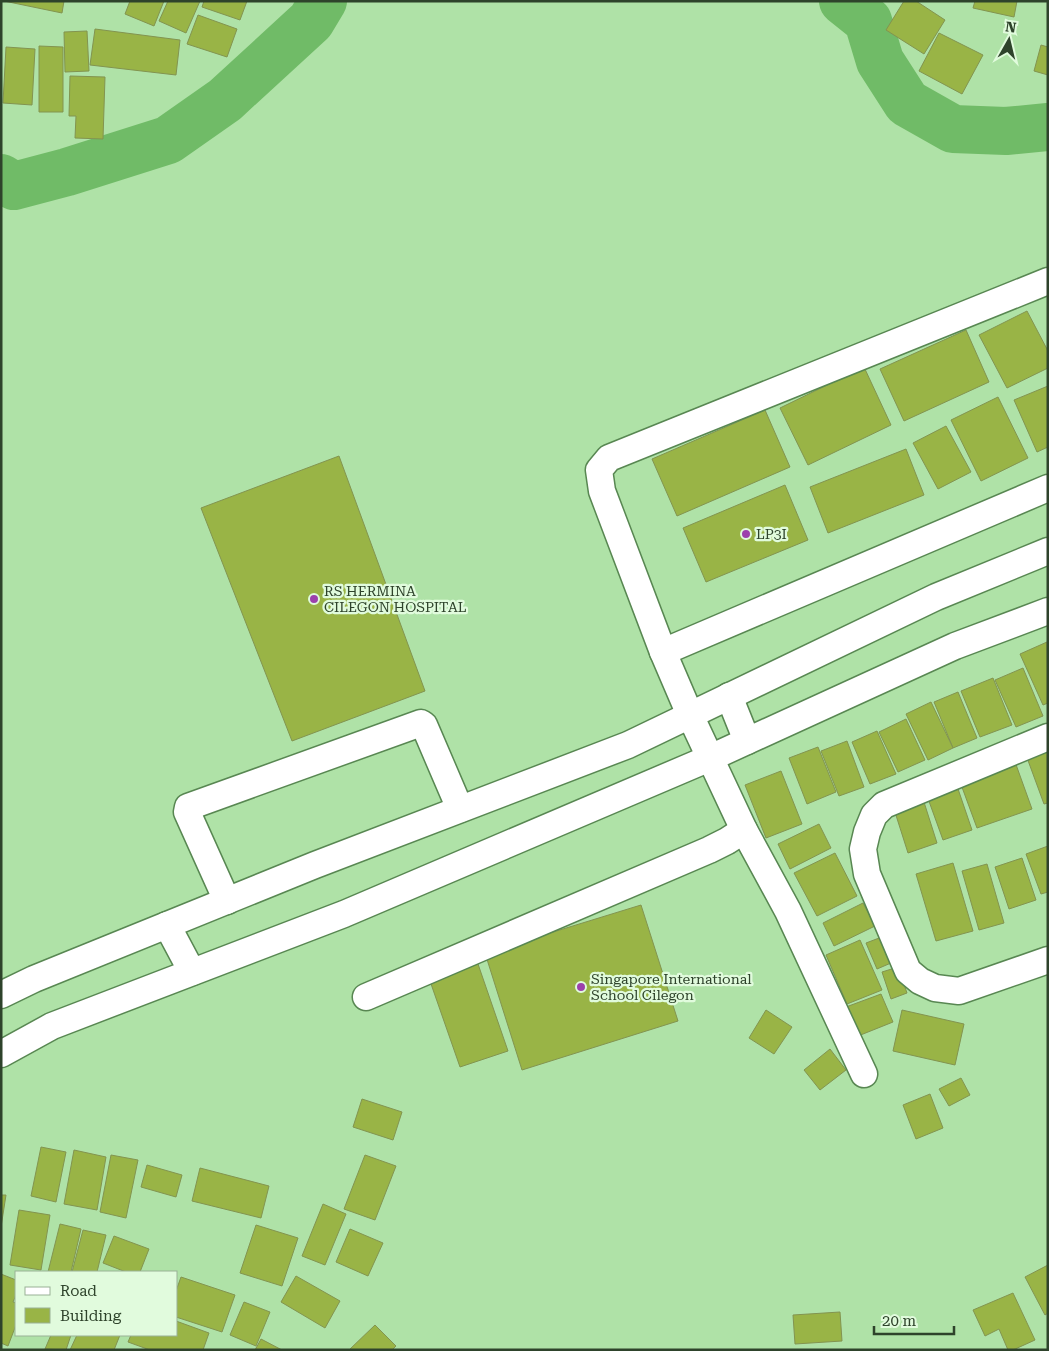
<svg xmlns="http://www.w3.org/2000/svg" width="1049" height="1351" viewBox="0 0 1049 1351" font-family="'Roboto Serif',serif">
<rect width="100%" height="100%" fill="#afe2a7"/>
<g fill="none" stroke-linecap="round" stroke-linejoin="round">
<g stroke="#70bb67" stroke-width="48">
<polyline points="843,1 868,21 880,61 907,103 953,129 1006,131 1048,127"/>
<polyline points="1,178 14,186 67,172 168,140 225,100 311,21 323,1"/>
</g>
</g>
<g fill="#99b446" stroke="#829450">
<polygon points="4,1 64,1 62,13"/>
<polygon points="130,1 164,1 154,26 125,14"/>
<polygon points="168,1 200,1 186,33 159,21"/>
<polygon points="204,1 247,1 240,20 202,7"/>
<polygon points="904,1 916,1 945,20 924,54 886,30"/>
<polygon points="975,1 1017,1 1014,17 973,8"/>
<polygon points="198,15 237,29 227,57 187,44"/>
<polygon points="95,29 180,40 176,75 90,65"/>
<polygon points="87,31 89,71 65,72 64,32"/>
<polygon points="939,33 983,55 962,94 919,71"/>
<polygon points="1041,45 1048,47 1048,75 1034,71"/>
<polygon points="39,46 63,47 63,112 39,112"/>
<polygon points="6,47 35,49 32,105 3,103"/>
<polygon points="70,76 105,77 103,139 75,138 76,116 69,116"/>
<polygon points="1027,311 1048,351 1048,368 1007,388 979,335"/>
<polygon points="966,330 989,382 904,421 880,369"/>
<polygon points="864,367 891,425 808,465 780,408"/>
<polygon points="1048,386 1048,447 1037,452 1014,400"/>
<polygon points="998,397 1028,458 981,481 951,420"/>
<polygon points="765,410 790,467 677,516 652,459"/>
<polygon points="946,426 971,472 938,489 913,443"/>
<polygon points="906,449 924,495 828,533 810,487"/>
<polygon points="339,456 425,691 292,741 201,508"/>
<polygon points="785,485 808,540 706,582 683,528"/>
<polygon points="1047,642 1048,703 1043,705 1020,654"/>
<polygon points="1023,668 1043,716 1016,727 995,680"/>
<polygon points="993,678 1012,725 980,737 961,691"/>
<polygon points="958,692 977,738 953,748 934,702"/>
<polygon points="931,702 953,748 928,760 906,714"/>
<polygon points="906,719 925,760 898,772 879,732"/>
<polygon points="877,731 896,774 870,784 852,742"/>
<polygon points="847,741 864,787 839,796 821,751"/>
<polygon points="818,747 836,792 807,804 789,758"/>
<polygon points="1048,747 1048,803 1044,804 1026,755"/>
<polygon points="1014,759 1032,809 977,828 959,779"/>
<polygon points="781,771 802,824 766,838 745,785"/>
<polygon points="956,783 972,830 943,840 926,793"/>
<polygon points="923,799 937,843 908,853 894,809"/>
<polygon points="819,824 831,848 790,869 778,844"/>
<polygon points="1048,846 1048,892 1041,894 1026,854"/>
<polygon points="835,853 857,896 817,916 794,873"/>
<polygon points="1022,858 1036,900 1009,909 995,867"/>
<polygon points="953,863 973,931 936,941 916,874"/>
<polygon points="987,864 1004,923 979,930 962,871"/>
<polygon points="863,903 875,926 834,946 823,923"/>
<polygon points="641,905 678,1021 522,1070 485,953"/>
<polygon points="887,935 898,960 877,969 866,943"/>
<polygon points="860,940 882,990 847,1004 826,955"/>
<polygon points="478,964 508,1051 460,1067 430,981"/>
<polygon points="898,967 907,993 891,999 882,972"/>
<polygon points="881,994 893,1022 858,1036 846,1007"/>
<polygon points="766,1010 792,1027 774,1054 749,1038"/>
<polygon points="902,1010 964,1024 955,1065 893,1051"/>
<polygon points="830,1049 846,1070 820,1090 804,1070"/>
<polygon points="961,1078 970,1095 949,1106 939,1089"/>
<polygon points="930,1094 943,1128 916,1139 903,1105"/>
<polygon points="362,1099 402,1112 393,1140 353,1127"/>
<polygon points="41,1147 66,1152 56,1202 31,1196"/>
<polygon points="74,1150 106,1157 97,1210 64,1204"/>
<polygon points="111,1155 138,1160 126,1218 100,1212"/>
<polygon points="365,1155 396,1166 375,1220 344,1209"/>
<polygon points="147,1165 182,1175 176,1197 141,1187"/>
<polygon points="200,1168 269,1186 261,1218 192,1201"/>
<polygon points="1,1195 6,1195 1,1227"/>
<polygon points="323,1204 346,1214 325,1265 302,1256"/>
<polygon points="19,1210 50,1215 41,1270 10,1265"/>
<polygon points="60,1224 81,1229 71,1272 48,1272"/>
<polygon points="256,1225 298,1238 282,1286 240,1273"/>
<polygon points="350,1229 383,1243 368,1276 336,1262"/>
<polygon points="83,1230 106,1235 97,1272 72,1272"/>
<polygon points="114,1236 149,1249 140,1272 126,1272 103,1263"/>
<polygon points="1048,1265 1048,1313 1045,1315 1025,1277"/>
<polygon points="1,1274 16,1280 16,1295 13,1302 16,1303 16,1325 8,1346 1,1343"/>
<polygon points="296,1276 340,1301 325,1328 281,1302"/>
<polygon points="181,1277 235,1295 222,1332 176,1317 176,1291"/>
<polygon points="1013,1293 1035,1340 1013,1350 1008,1350 999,1329 985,1336 973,1310"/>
<polygon points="244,1302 270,1312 256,1346 230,1335"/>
<polygon points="840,1312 842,1341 795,1344 793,1315"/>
<polygon points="176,1321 209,1333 203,1350 150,1350 128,1342 131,1335 176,1335"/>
<polygon points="375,1325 396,1346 392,1350 349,1350"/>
<polygon points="51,1335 71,1335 66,1350 45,1349"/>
<polygon points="77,1335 120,1335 114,1350 70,1350"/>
<polygon points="261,1339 282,1350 255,1350"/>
</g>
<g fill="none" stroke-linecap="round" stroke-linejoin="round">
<defs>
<g id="minor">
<polyline points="663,652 1048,488"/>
<polyline points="729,696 747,741"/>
<polyline points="1048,737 884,805 874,815 867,832 863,849 867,874 908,971 920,981 935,988 959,991 1048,960"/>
<polyline points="227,901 187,812 188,807 421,723 424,725 460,809"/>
<polyline points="167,925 192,972"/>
<polyline points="1,995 34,979 315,865 628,745 936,597 1048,551"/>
<polyline points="366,997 709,850 727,841 744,830"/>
<polyline points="1,1054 52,1026 344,914 710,758 955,646 1048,611"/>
<polyline points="864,1074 788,911 744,830 690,715 663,652 602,491 599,470 609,458 1048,281"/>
</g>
</defs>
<use href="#minor" stroke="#588752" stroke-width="29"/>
<use href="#minor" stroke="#fff" stroke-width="26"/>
</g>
<g fill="#9c41ac" stroke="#e1fbdd" stroke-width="2">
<circle cx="746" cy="534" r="5"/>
<circle cx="314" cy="599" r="5"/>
<circle cx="581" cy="987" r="5"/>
</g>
<g text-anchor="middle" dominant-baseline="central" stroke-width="4.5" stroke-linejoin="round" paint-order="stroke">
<g font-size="14" fill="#2e432b" stroke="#e1fbdd" text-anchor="start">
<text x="756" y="534">LP3I</text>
<text x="324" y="591">RS HERMINA<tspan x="324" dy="16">CILEGON HOSPITAL</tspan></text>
<text x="591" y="979">Singapore International<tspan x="591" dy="16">School Cilegon</tspan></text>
</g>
</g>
<rect width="1049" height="1351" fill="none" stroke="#2e432b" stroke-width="5"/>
<rect x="15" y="1271" width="162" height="65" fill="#e1fbdd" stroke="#99b196"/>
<rect x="25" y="1287" width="25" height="8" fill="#ffffff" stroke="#99b196"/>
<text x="60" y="1296" font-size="15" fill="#2e432b">Road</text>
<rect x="25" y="1308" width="25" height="15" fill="#99b446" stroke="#99b196"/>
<text x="60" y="1321" font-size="15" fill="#2e432b">Building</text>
<g transform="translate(1009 40) rotate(8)" stroke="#e1fbdd" stroke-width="4" paint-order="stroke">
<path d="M0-4L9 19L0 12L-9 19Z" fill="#2e432b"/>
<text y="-8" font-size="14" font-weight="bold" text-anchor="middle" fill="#2e432b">N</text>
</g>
<path d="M874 1326v8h80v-8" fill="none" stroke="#2e432b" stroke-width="2.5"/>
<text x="882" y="1326" font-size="15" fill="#2e432b" stroke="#e1fbdd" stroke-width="4" paint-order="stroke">20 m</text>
</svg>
